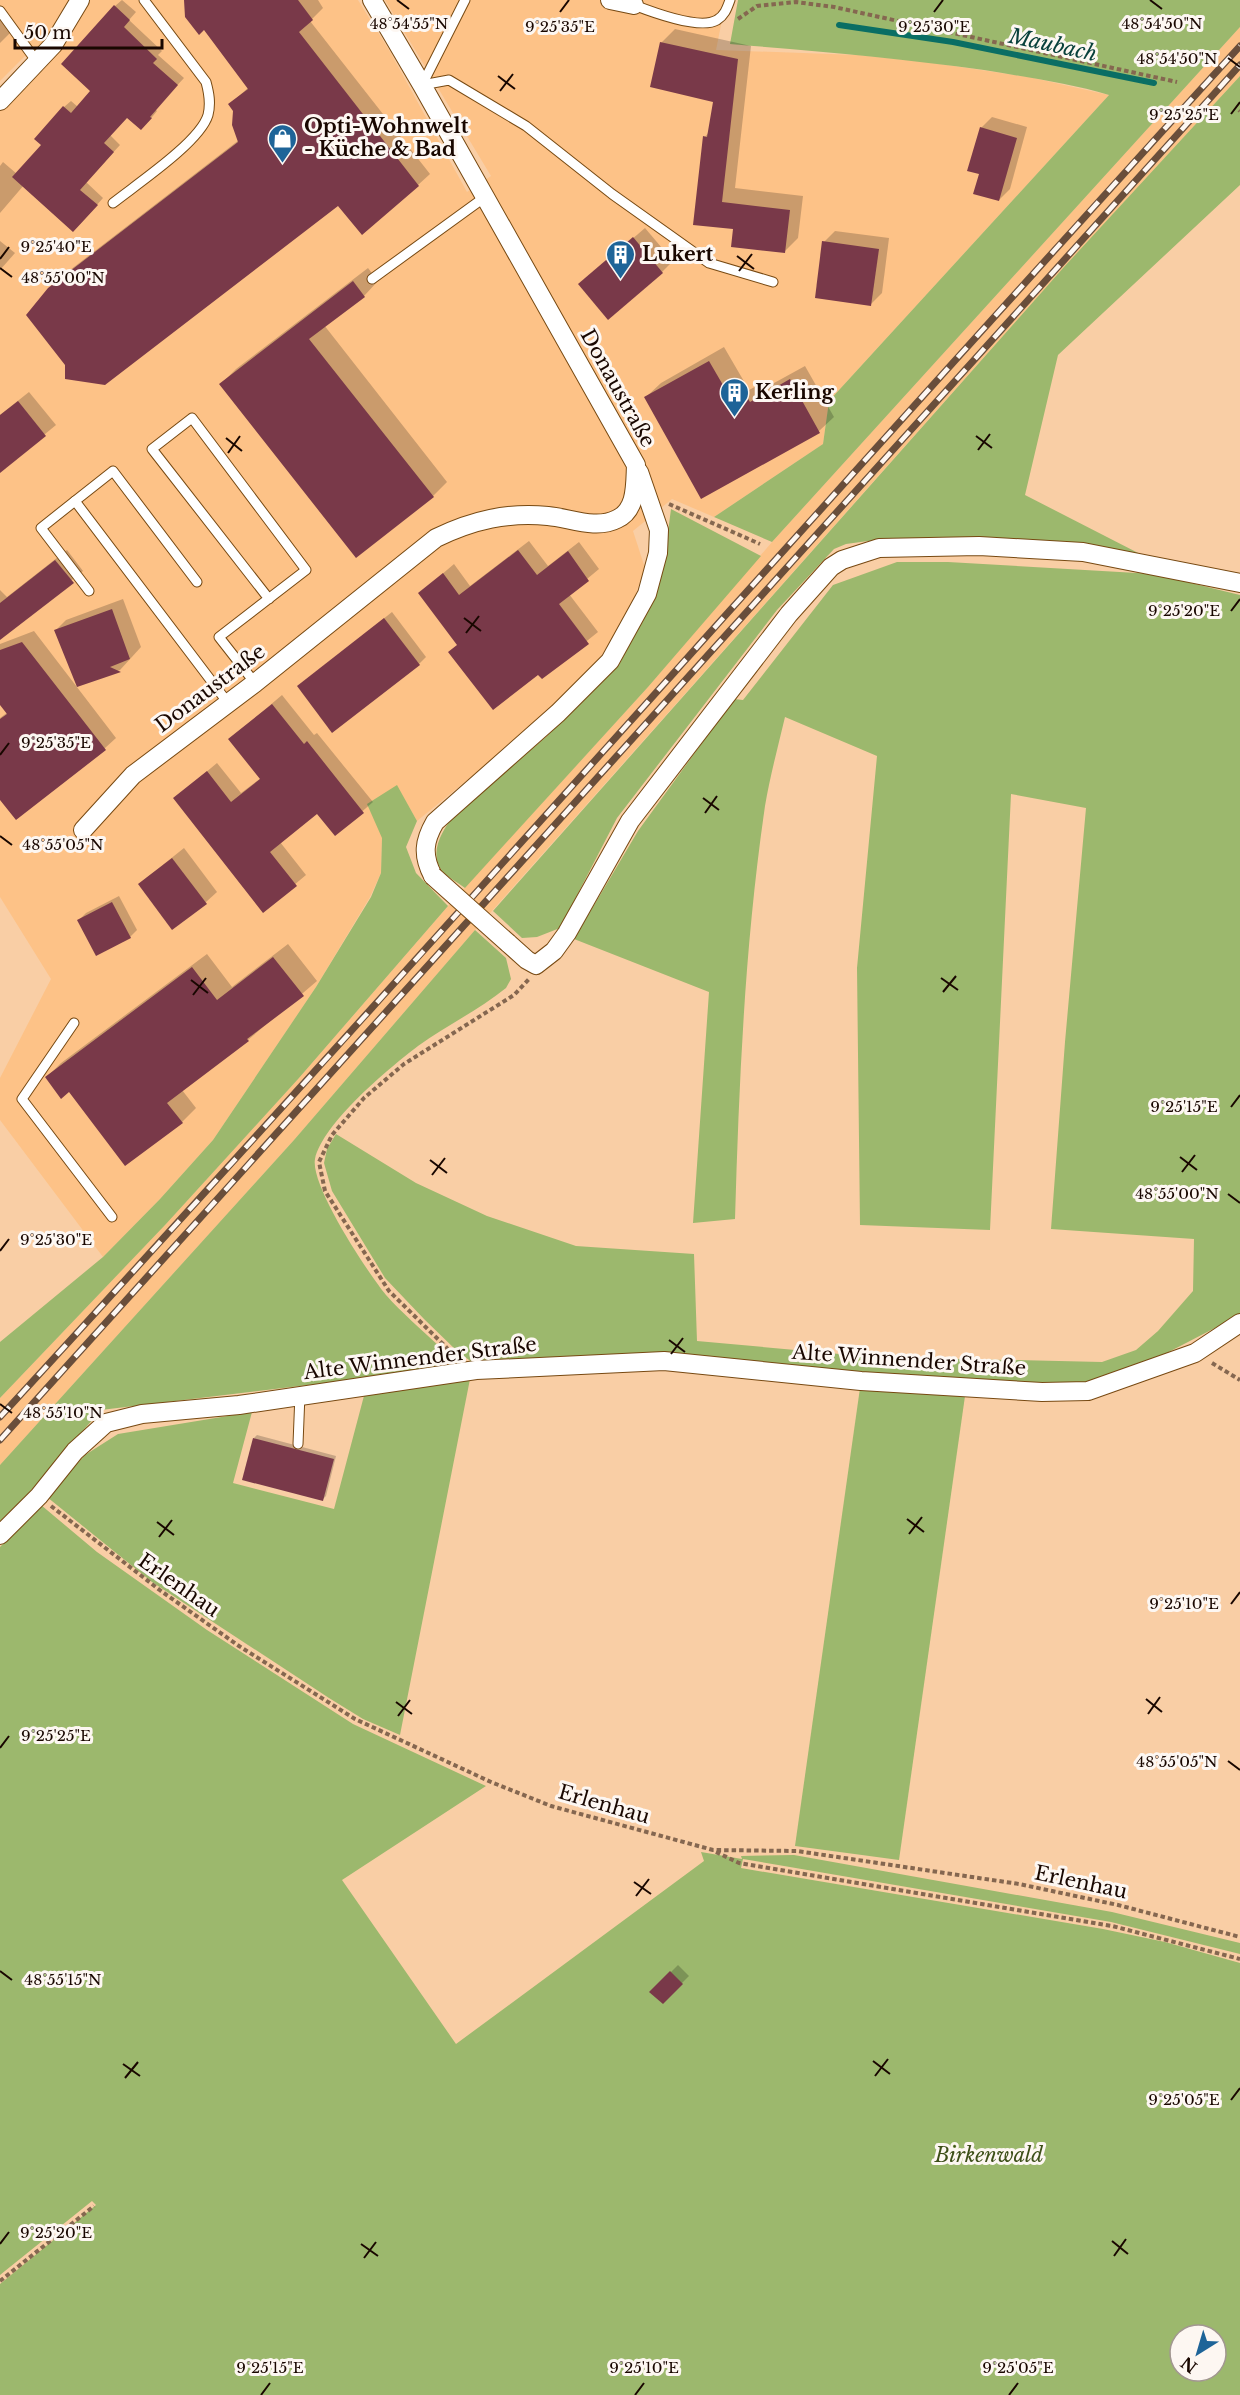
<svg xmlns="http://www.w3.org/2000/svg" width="1240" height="2395" viewBox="0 0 1240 2395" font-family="'Libre Baskerville',serif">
<rect width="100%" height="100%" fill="#f9cea5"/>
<g fill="#fdc287">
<polygon points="0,0 358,0 389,50 467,192 491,176 385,0 726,0 716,50 858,55 927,62 1029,77 1109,95 829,401 823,444 714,517 672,499 633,531 645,568 631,607 598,661 557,704 515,741 417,821 397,786 382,838 381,873 370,897 316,987 213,1140 160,1199 103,1257 0,1120 0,1078 51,979 0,897 0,111 39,69 25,56 0,81"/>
<polygon points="1240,27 1240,76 1064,267 475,930 294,1140 0,1465 0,1398 166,1224 299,1078 448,906 648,687 772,542"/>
</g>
<g fill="#9cb86d" fill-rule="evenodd">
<path d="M738,0H1240V27L772,542L714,517L823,444L829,401L1109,95C1069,83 1025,77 984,70C899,58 815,51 730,44Z"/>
<polygon points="1240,76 1240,185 1058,355 1025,495 1144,556 1000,541 868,541 846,544 834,549 777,610 617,818 560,928 537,937 522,938 493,911 1064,267"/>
<path d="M671,509L761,556L648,687L465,888C458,883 448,877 442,871C428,852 443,830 454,815L546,737L619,665L649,606L664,563Z"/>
<path d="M897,562H948L1154,574L1240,595V1315L1159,1357L1088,1385L968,1381L701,1358L476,1365L458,1352L424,1319L385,1278L332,1191L324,1163L327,1149L336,1134L416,1183L487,1216L576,1246L694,1254L697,1341L873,1357L1102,1362L1136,1350L1158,1331L1193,1291L1194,1239L1051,1229L1065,1042L1086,808L1011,794L990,1230L860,1225L857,968L877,756L785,717C778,747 770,776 765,806C745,943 739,1081 735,1219L693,1223L709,992L574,939L638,831L734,699L743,700L833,585Z"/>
<polygon points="397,785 417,821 406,847 416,873 448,906 299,1078 166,1224 0,1398 0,1342 103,1257 160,1199 213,1140 316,987 371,897 381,873 382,838 367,804"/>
<path d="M475,930L506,958L511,979L506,988C479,1010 447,1025 418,1046C389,1068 323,1123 315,1159C310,1186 368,1273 386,1295C402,1313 421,1329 439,1346L443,1355L441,1366L433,1370L101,1410L26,1496L0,1521V1465L294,1140Z"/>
<polygon points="470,1379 400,1735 363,1719 329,1698 152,1582 47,1497 85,1455 118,1434 252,1412 233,1483 334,1509 365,1392"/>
<polygon points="861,1381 966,1389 899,1860 795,1846"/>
<path d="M41,1505L97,1552L207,1630L353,1724L486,1786L342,1880L456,2044L704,1861L701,1852L742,1859L741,1856L794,1855L1112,1912L1240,1943V1954L1111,1922L743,1859L741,1868L1103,1929L1165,1942L1240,1963V2395H0V2284L96,2205L92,2201L0,2275V1547ZM1180,2335H1216V2371H1180Z"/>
</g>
<g fill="#0003">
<polygon points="122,0 136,12 129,20 162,51 158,55 184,78 155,109 157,111 148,122 127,116 110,135 120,145 86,182 103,198 80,224 24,185 0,213 0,166 3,162 17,174 43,145 36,139 64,107 71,101 78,107 93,91 115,6"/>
<polygon points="185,0 318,0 323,8 310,21 430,174 418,185 338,204 66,365 49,289 61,277 239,140 235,110 230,104 249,87"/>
<polygon points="0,9 14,29 0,43"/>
<polygon points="675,29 751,46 735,188 803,196 798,238 784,252 734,228 695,224 705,137 709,132 715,100 661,43"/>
<polygon points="992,117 1027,127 1010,189 999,200 981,173 981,128"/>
<polygon points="645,228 673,261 662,272 580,284"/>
<polygon points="835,231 889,238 882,293 871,304 824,242"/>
<polygon points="0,241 15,253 0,270"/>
<polygon points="368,268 378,281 364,296 324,325 447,482 433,496 221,384 236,369"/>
<polygon points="724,347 749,390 762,383 765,388 805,366 834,417 819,431 646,397 661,383"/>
<polygon points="29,392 56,425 0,471 0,415"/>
<polygon points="529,541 548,566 579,542 599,569 569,594 598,632 542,677 539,673 458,644 420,593 454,564 470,586"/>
<polygon points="67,550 83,571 0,638 0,590 7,597"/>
<polygon points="123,599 141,647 120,670 78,685 55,631 66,620"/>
<polygon points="392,612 426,657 419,664 299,686"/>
<polygon points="34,631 116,738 105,748 16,818 0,797 0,718 8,712 0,702 0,644"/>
<polygon points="282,695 314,735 317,733 373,802 336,834 318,812 280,842 306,875 263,911 175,798 217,763 241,793 261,778 230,739"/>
<polygon points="184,848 217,892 206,902 139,884"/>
<polygon points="119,896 137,930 130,937 79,920 86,913"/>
<polygon points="288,944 317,981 248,1040 182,1090 196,1108 182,1122 70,1090 47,1077 61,1063 207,954 232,987"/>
<polygon points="257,1435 336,1456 326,1496 323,1499 254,1438"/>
<polygon points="678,1965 689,1976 663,2002 651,1992"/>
</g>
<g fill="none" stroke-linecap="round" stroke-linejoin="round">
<polyline stroke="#0a6e64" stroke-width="6" points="839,25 953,42 1154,83"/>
</g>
<g fill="#793949">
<polygon points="184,0 298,0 313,20 299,32 419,186 362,235 338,206 105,385 65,379 65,365 26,315 48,288 238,142 232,125 233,111 228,104 248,89 204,30 199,35 185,17"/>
<polygon points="114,5 130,20 124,27 157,59 153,63 178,85 150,117 152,118 141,130 127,118 104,143 114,152 80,190 98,205 73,232 12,177 41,145 34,139 63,106 71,113 90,91 61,64"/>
<polygon points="660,42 738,59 722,202 790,210 785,253 731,247 733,229 693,225 703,136 707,137 713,102 650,87"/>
<polygon points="980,127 1017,138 999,201 973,194 979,174 967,171"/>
<polygon points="633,237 663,273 608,320 578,284"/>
<polygon points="822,241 879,249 871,306 815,298"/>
<polygon points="353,281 365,297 309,339 434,497 356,558 219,384"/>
<polygon points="709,361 734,404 747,397 750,402 790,379 820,433 701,499 644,397"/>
<polygon points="18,401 46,436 0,473 0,415"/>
<polygon points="518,550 537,575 568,551 589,581 559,604 589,644 542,679 538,675 493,710 448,652 457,645 418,593 443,573 459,595"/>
<polygon points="55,560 74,583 0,640 0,603"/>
<polygon points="112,609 130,659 110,667 121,672 77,687 54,630"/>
<polygon points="384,618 420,665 332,733 297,686"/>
<polygon points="22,642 106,750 16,820 0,800 0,719 7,714 0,705 0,650"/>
<polygon points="272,704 304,744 307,741 364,813 335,836 317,814 270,852 297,886 263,913 173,798 207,771 231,802 260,779 228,739"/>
<polygon points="172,858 207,904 172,930 138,884"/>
<polygon points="112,902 131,938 96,956 77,920"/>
<polygon points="273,957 304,996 247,1039 249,1041 167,1103 183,1123 125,1166 69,1092 61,1099 45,1077 192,967 217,1000"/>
<polygon points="253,1438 334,1459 323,1501 242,1480"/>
<polygon points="670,1971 683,1984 663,2004 649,1992"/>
</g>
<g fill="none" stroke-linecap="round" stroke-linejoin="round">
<defs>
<g id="lane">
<path d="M634,5C652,12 700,30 717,20C725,15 727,8 730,0"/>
<polyline points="0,11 37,62"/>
<polyline points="422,85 449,80 526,126 612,194 709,263 773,282"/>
<polyline points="422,85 465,0"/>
<path d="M113,203C137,184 200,142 208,115C211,103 209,93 206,82L144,0"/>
<polyline points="372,279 485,197"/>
<polyline points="75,501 41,528 89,591"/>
<polyline points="197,582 113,471 75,501 228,703"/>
<polyline points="255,683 219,637 306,570 192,418 152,449 269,599"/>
<polyline points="74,1023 22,1099 112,1217"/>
<polyline points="298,1444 300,1394"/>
</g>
<g id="street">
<polyline points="610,0 634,5"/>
<polyline points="0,101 53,45 80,0"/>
<path d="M83,830L133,775L255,683L436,538C473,520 508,512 548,516C570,518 596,530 617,519C637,510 635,484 636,465L422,85L372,0"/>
<path d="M433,876C422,855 424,841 435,822L558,713L610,661L647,594L658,553L659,530L639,472"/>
<polyline points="508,943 527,960 536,965 554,951 567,933 630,821 789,614 831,567 842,560 879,548 979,546 1083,552 1240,583"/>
<polyline points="0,1535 39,1496 75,1451 106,1423 142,1414 239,1405 476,1370 664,1361 861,1381 1042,1392 1088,1391 1195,1353 1240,1323"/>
</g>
</defs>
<use href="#lane" stroke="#774912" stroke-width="11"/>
<use href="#street" stroke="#774912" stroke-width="20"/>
<g stroke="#856750" stroke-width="4" stroke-dasharray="4.5 3" stroke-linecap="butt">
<polyline points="738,19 757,6 796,2 834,7 1177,82"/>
<polyline points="1239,110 1240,111"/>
<polyline points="669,504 760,544"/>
<polyline points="453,1356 446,1347 389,1291 325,1191 319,1162 332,1135 364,1098 404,1064 514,995 529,979"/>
<polyline points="1212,1363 1240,1380"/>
<polyline points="51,1506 161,1591 239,1646 355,1719 491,1782 551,1806 713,1850 797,1851 1019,1884 1118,1905 1240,1937"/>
<polyline points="716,1852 739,1863 1112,1926 1240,1959"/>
<polyline points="0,2281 94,2206"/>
</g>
<use href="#lane" stroke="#fff" stroke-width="9"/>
<use href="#street" stroke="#fff" stroke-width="18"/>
<defs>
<g id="rail">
<path d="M0,1417C417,963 825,501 1240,46"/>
<polyline points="0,1440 1240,65"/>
</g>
</defs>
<use href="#rail" stroke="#694e3b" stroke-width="7"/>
<use href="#rail" stroke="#fdf7f2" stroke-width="4.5" stroke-dasharray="14" stroke-linecap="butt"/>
<defs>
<polyline id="street-bridge" points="433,876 508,943"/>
</defs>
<use href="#street-bridge" stroke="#774912" stroke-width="20" stroke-linecap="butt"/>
<use href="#street-bridge" stroke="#fff" stroke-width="18"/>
</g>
<path fill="none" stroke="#190700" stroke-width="2" d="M397,0L409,9M1150,0L1162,9M560,12L569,0M934,12L943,0M1228,58L1240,67M498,76L515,89M500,91L513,74M1231,114L1240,102M737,256L754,269M0,259L9,247M0,268L12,277M739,271L752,254M976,436L992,448M226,438L242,451M978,450L990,434M228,453L240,436M1231,611L1240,599M464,618L481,631M466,633L479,616M0,755L9,743M703,798L719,810M705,813L717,796M0,836L12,845M941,978L958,990M191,980L208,993M943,992L956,976M193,995L206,978M1231,1107L1240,1095M1180,1157L1197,1170M430,1160L447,1173M1182,1172L1195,1155M432,1175L445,1158M1228,1194L1240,1203M0,1251L9,1239M669,1340L685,1352M671,1354L683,1338M0,1404L12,1413M907,1519L924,1532M157,1522L174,1535M909,1534L922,1517M159,1537L172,1520M1231,1604L1240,1592M1146,1699L1162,1712M396,1702L412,1714M1148,1714L1160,1697M398,1716L410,1700M0,1748L9,1736M1228,1761L1240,1770M634,1882L651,1894M636,1896L649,1879M0,1971L12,1980M873,2061L890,2074M123,2064L140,2076M875,2076L888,2059M125,2078L138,2062M1231,2100L1240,2088M1112,2241L1128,2254M0,2244L9,2232M361,2244L378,2256M1114,2256L1126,2239M364,2258L376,2242M261,2395L270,2383M635,2395L644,2383M1009,2395L1018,2383"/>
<defs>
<symbol id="shop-pin" viewBox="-11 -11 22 30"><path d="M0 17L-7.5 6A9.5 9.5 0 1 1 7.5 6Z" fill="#1e6498" stroke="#fdf7f2"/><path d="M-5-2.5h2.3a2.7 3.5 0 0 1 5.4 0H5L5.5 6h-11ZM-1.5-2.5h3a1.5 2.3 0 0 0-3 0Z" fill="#fff"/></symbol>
<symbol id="building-pin" viewBox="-11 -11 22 30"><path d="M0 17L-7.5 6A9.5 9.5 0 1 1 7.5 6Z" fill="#1e6498" stroke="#fdf7f2"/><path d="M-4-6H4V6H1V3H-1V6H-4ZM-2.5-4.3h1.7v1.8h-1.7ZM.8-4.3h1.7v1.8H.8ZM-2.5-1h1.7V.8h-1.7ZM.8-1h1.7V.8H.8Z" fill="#fff"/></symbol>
</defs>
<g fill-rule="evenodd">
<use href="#shop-pin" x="266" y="122" width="33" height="45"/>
<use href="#building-pin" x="604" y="238" width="33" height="45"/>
<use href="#building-pin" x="718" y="376" width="33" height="45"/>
</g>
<g text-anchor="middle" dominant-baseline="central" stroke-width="6" stroke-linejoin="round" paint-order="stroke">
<g font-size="20" font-weight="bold" fill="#190700" stroke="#fdf7f2" text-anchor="start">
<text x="304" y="126">Opti-Wohnwelt<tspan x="304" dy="23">- Küche &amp; Bad</tspan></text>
<text x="642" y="254">Lukert</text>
<text x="755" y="392">Kerling</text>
</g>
<g font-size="20" fill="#190700" stroke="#fdf7f2">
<text transform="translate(618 388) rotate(61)">Donaustraße</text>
<text transform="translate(210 688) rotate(-37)">Donaustraße</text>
<text transform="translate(420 1358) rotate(-7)">Alte Winnender Straße</text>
<text transform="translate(909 1360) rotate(4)">Alte Winnender Straße</text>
<text transform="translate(179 1585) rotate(35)">Erlenhau</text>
<text transform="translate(604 1804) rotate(16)">Erlenhau</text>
<text transform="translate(1081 1882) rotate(12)">Erlenhau</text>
</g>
<g font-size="20" font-style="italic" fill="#3d4f18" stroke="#fdf7f2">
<text x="989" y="2155">Birkenwald</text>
</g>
<g font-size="21" font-style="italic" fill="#09413c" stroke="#fdf7f2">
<text transform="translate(1053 45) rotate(12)">Maubach</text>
</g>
</g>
<g font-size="15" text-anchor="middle" fill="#190700" stroke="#fdf7f2" stroke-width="6" stroke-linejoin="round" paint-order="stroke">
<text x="409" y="29">48°54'55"N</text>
<text x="1162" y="29">48°54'50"N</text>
<text x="560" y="32">9°25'35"E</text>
<text x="934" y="32">9°25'30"E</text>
<text x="1177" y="64">48°54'50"N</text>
<text x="1184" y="120">9°25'25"E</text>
<text x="56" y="252">9°25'40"E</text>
<text x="63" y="283">48°55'00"N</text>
<text x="1184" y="616">9°25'20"E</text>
<text x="56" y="748">9°25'35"E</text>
<text x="63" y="850">48°55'05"N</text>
<text x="1184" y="1112">9°25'15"E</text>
<text x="1177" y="1199">48°55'00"N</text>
<text x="56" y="1245">9°25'30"E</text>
<text x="63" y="1418">48°55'10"N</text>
<text x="1184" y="1609">9°25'10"E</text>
<text x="56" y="1741">9°25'25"E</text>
<text x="1177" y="1767">48°55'05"N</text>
<text x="63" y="1985">48°55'15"N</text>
<text x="1184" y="2105">9°25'05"E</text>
<text x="56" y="2238">9°25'20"E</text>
<text x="270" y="2373">9°25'15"E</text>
<text x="644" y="2373">9°25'10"E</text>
<text x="1018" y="2373">9°25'05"E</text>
</g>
<g transform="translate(1198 2353) rotate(217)"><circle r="28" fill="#fdf7f2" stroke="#a29791" stroke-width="1.5"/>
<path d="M0-4.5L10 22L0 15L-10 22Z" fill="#1e6498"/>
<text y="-9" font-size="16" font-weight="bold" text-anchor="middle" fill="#190700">N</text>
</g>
<path d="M15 39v9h147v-9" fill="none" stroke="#190700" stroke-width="3"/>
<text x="24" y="39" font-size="18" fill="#190700" stroke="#fdf7f2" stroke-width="4.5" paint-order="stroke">50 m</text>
</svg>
